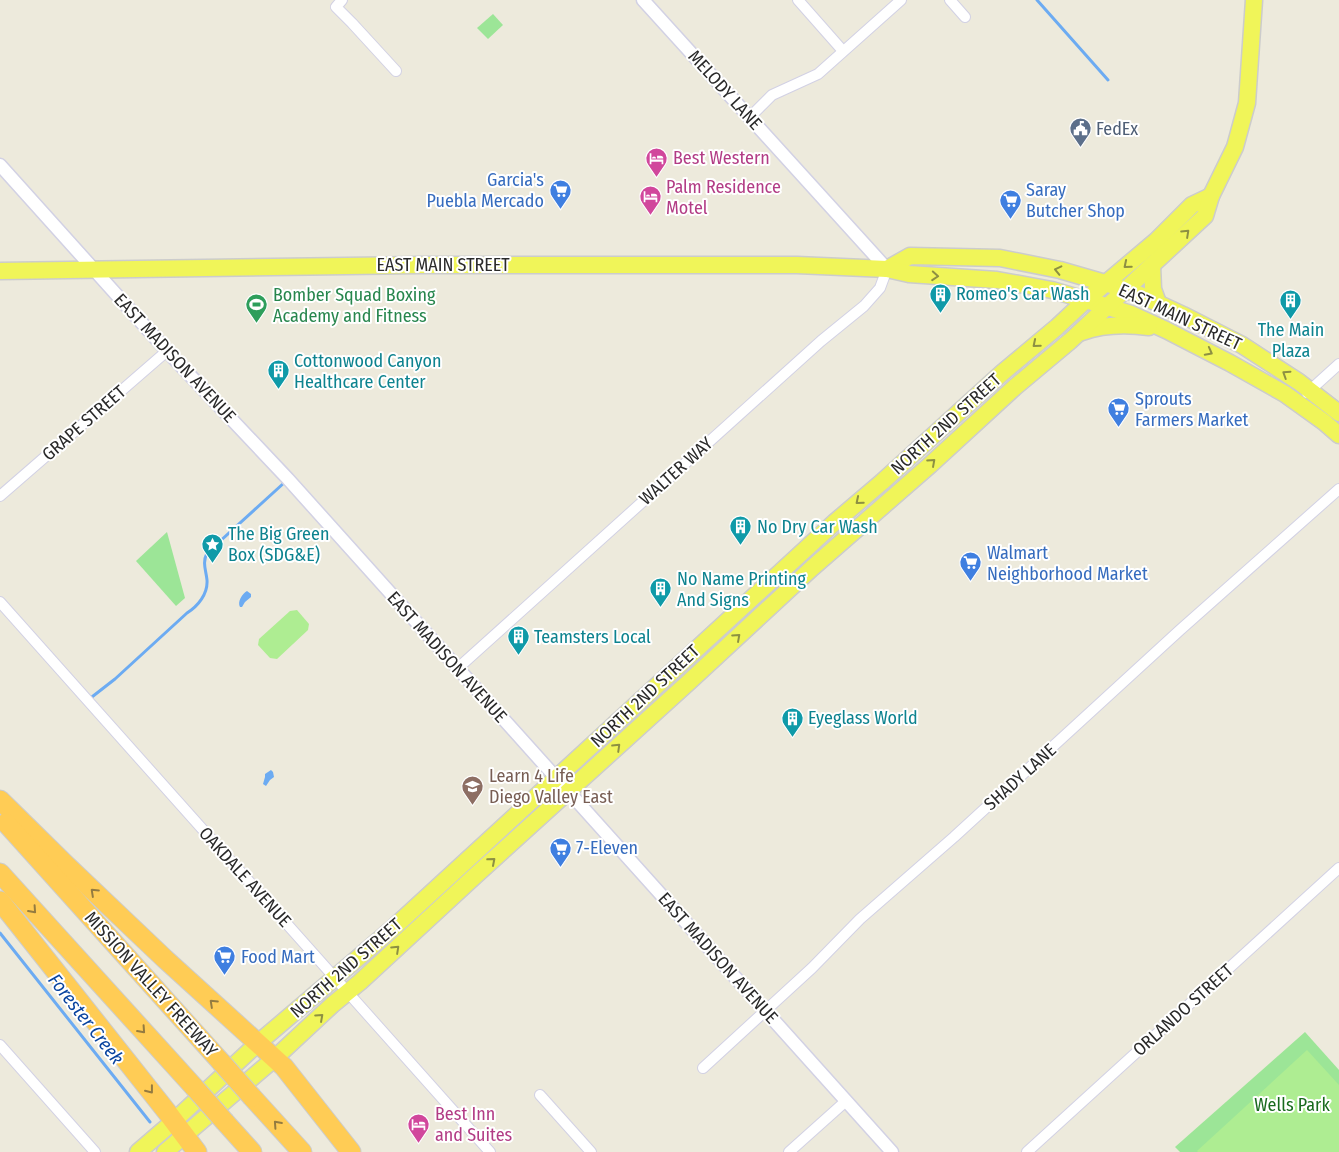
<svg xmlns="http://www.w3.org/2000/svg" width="1339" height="1152" viewBox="0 0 1339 1152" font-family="'Fira Sans Condensed',sans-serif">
<rect width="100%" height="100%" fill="#edeadc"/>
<g fill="#9ce597">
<polygon points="493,14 503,25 488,39 477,28"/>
<polygon points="167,532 185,598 176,606 136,561"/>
<polygon points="1305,1032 1339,1070 1339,1152 1180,1152 1175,1147"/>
</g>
<g fill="#aeed92">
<polygon points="297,610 309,624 308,630 277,659 270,658 258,645 259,639 290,611"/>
<polygon points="1307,1050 1339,1085 1339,1152 1198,1152 1197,1151"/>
</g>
<g fill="#6cabf2">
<path d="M247,591L251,594V597L245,602L242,607H240C237,602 242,594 247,591Z"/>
<polygon points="271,770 273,772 274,777 270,780 266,786 263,784 265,777 265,774"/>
</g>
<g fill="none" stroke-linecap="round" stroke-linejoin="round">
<g stroke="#6cabf2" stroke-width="3">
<polyline points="1037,0 1108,80"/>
<path d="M88,700L115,679L187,613C198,606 208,594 207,580C206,570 202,563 207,553L285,482"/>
<polyline points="0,933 150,1122"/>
</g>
<defs>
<g id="minor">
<polyline points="342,0 336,7 352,23 396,71"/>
<polyline points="798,0 843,51"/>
<polyline points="950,0 965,17"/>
<polyline points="750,117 772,95 818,74 901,0"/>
<polyline points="1307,393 1339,364"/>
<polyline points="0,496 167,351"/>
<polyline points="0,602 490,1152"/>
<polyline points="458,668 821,341 864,306 880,288 887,269"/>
<polyline points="0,1045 95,1152"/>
<polyline points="703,1068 812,968 860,919 954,837 1180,630 1339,489"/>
<polyline points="540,1095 591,1152"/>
<polyline points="789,1152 846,1101"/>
<polyline points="1027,1152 1339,868"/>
</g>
<g id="tertiary">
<polyline points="643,0 887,269"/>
<polyline points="0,165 168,352 288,479 892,1152"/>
</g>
<g id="primary">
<polyline points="1152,265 1153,289 1158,303"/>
<polyline points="887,269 910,256 1000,258 1060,270 1105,283 1138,294 1183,315 1242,345 1299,382 1339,413"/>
<polyline points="0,271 420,265 797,265 887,269 909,274 997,280 1052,290 1086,300 1131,314 1166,330 1230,363 1285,394 1324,422 1339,435"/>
<path d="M1082,332C1104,324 1126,324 1149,327"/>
<polyline points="138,1152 174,1121 257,1044 392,929 835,522 882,482 1002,373 1057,327 1086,300 1157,240 1192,205 1211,196"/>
<polyline points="165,1152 274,1059 332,1005 360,982 476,875 690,681 812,568 930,465 1015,387 1070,341 1205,216 1211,196 1235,147 1247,103 1254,0"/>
</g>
<g id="motorway">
<polyline points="0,800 64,863 165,959 284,1067 351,1152"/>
<polyline points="6,823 221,1062"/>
<polyline points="0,873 194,1087"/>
<polyline points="0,901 167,1112 197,1152"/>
<polyline points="252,1097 302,1152"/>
<polyline points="225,1122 252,1152"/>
</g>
</defs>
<use href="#minor" stroke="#d2d1e4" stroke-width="12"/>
<use href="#tertiary" stroke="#d2d1e4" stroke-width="15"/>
<use href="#primary" stroke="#ccc" stroke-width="19"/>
<use href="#motorway" stroke="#ccc" stroke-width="21"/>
<use href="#minor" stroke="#fff" stroke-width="10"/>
<use href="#tertiary" stroke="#fff" stroke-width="12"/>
<use href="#primary" stroke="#f0f559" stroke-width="16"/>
<use href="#motorway" stroke="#fc5" stroke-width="19"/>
<defs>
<g id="motorway-bridge">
<polyline points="221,1062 252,1097"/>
<polyline points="194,1087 225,1122"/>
</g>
</defs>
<use href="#motorway-bridge" stroke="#ccc" stroke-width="21" stroke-linecap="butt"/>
<use href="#motorway-bridge" stroke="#fc5" stroke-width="19"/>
</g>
<defs><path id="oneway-chevron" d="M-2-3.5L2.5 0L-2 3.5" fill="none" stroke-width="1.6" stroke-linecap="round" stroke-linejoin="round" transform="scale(1.25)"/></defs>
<g stroke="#8d9042">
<use href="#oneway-chevron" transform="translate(1186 233) rotate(-43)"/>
<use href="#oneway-chevron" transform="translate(1127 265) rotate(140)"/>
<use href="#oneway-chevron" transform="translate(1058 270) rotate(-167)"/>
<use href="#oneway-chevron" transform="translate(935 276) rotate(4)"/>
<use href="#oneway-chevron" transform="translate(1036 344) rotate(140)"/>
<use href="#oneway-chevron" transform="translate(1209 352) rotate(28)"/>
<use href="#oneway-chevron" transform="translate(1286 374) rotate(-147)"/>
<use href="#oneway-chevron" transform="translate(932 462) rotate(-42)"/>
<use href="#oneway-chevron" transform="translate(859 501) rotate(140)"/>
<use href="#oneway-chevron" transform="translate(737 637) rotate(-42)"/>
<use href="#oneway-chevron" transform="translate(617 747) rotate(-44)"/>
<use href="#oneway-chevron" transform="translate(492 861) rotate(-41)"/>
<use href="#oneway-chevron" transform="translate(396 949) rotate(-43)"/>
<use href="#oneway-chevron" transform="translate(320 1017) rotate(-42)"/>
</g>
<g stroke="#947b40">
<use href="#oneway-chevron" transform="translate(94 892) rotate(-137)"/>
<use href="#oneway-chevron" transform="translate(33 910) rotate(48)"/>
<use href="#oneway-chevron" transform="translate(213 1003) rotate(-137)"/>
<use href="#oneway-chevron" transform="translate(142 1030) rotate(48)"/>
<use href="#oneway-chevron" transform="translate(150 1090) rotate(52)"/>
<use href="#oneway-chevron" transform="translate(277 1124) rotate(-132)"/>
</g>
<defs>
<symbol id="civic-pin" viewBox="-11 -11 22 30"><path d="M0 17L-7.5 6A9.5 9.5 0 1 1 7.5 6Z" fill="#5c6f8a" stroke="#fff"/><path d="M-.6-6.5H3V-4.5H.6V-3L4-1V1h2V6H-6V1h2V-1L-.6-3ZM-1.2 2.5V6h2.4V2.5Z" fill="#fff"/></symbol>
<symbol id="hotel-pin" viewBox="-11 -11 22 30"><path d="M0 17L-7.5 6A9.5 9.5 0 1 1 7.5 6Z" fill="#d1479c" stroke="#fff"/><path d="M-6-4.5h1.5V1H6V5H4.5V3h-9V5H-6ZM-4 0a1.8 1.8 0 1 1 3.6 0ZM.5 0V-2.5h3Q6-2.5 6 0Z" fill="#fff"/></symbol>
<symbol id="supermarket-pin" viewBox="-11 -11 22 30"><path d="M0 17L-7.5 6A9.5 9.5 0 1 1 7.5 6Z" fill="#3f7fe0" stroke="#fff"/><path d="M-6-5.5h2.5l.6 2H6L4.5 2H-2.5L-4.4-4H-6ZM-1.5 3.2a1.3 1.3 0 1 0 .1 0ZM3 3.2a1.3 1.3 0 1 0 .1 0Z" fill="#fff"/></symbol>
<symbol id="building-pin" viewBox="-11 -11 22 30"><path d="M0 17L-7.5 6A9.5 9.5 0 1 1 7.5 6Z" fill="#0f9aa8" stroke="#fff"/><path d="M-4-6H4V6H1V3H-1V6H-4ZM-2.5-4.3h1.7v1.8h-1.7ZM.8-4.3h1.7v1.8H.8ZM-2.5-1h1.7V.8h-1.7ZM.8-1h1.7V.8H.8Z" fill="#fff"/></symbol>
<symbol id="stadium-pin" viewBox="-11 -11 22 30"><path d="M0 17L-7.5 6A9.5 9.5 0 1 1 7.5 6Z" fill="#2e9e5b" stroke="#fff"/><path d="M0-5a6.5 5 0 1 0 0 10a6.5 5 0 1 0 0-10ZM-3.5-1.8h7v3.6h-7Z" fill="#fff"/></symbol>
<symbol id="sight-pin" viewBox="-11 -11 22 30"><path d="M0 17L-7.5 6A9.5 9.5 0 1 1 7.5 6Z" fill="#0f9aa8" stroke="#fff"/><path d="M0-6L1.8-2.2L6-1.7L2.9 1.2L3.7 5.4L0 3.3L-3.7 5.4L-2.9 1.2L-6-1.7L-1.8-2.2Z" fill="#fff"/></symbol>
<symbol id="school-pin" viewBox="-11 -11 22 30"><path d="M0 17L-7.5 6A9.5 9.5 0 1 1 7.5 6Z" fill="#8d6e63" stroke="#fff"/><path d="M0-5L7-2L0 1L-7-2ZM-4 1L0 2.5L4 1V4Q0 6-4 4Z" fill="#fff"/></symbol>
</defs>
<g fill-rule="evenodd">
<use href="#civic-pin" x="1068" y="116" width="25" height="34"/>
<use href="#hotel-pin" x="644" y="146" width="25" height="34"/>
<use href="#supermarket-pin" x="548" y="178" width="25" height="34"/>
<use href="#hotel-pin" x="638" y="184" width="25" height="34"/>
<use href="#supermarket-pin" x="998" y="188" width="25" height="34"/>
<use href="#building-pin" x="928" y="282" width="25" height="34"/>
<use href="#building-pin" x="1278" y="288" width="25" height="34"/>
<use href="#stadium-pin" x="244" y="292" width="25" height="34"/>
<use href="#building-pin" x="266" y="358" width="25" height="34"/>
<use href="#supermarket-pin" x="1106" y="396" width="25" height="34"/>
<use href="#building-pin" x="728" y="514" width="25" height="34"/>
<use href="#sight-pin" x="200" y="532" width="25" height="34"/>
<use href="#supermarket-pin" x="958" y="550" width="25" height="34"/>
<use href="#building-pin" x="648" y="576" width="25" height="34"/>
<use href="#building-pin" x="506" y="624" width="25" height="34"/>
<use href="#building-pin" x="780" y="706" width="25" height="34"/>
<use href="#school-pin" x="460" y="774" width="25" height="34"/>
<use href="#supermarket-pin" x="548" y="836" width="25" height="34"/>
<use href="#supermarket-pin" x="212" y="944" width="25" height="34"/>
<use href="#hotel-pin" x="406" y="1112" width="25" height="34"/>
</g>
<g text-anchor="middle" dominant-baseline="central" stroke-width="4" stroke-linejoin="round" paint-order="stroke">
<g font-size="18" fill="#2a2a2a" stroke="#fff">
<text transform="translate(725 90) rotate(48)">MELODY LANE</text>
<text x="443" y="265">EAST MAIN STREET</text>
<text transform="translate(1180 317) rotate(25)">EAST MAIN STREET</text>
<text transform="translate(175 358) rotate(47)">EAST MADISON AVENUE</text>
<text transform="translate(84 423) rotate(-41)">GRAPE STREET</text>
<text transform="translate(946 424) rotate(-42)">NORTH 2ND STREET</text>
<text transform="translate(676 471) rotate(-42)">WALTER WAY</text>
<text transform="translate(447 657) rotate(48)">EAST MADISON AVENUE</text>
<text transform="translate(645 696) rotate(-43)">NORTH 2ND STREET</text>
<text transform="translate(1020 777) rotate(-42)">SHADY LANE</text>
<text transform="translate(245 877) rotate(48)">OAKDALE AVENUE</text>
<text transform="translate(718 958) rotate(48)">EAST MADISON AVENUE</text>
<text transform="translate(346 968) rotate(-41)">NORTH 2ND STREET</text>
<text transform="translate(151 984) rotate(48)">MISSION VALLEY FREEWAY</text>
<text transform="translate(1183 1010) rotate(-42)">ORLANDO STREET</text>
</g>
<g font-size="18" fill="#4e5e75" stroke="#fff" text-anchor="start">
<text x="1096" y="129">FedEx</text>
</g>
<g font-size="18" fill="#b23c85" stroke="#fff" text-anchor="start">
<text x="673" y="158">Best Western</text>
<text x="666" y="187">Palm Residence<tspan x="666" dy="21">Motel</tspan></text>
<text x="435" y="1114">Best Inn<tspan x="435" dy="21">and Suites</tspan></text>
</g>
<g font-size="18" fill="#366cbe" stroke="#fff" text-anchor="start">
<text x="544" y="180" text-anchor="end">Garcia's<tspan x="544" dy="21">Puebla Mercado</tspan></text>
<text x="1026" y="190">Saray<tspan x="1026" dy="21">Butcher Shop</tspan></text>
<text x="1135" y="399">Sprouts<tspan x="1135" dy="21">Farmers Market</tspan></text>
<text x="987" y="553">Walmart<tspan x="987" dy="21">Neighborhood Market</tspan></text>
<text x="576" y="848">7-Eleven</text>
<text x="241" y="957">Food Mart</text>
</g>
<g font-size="18" fill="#0d838f" stroke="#fff" text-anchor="start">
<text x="956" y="294">Romeo's Car Wash</text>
<text x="1291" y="330" text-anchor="middle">The Main<tspan x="1291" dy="21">Plaza</tspan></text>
<text x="294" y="361">Cottonwood Canyon<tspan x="294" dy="21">Healthcare Center</tspan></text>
<text x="757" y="527">No Dry Car Wash</text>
<text x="228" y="534">The Big Green<tspan x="228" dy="21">Box (SDG&amp;E)</tspan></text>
<text x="677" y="579">No Name Printing<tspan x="677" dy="21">And Signs</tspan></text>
<text x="534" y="637">Teamsters Local</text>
<text x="808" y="718">Eyeglass World</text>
</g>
<g font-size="18" fill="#27864d" stroke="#fff" text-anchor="start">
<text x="273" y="295">Bomber Squad Boxing<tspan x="273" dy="21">Academy and Fitness</tspan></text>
</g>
<g font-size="18" fill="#785e54" stroke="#fff" text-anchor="start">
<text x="489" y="776">Learn 4 Life<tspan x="489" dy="21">Diego Valley East</tspan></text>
</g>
<g font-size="18" fill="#186a1d" stroke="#fff">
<text x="1292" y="1105">Wells Park</text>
</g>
<g font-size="19" font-style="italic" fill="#09449f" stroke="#fff">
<text transform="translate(86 1019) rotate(52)">Forester Creek</text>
</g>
</g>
</svg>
